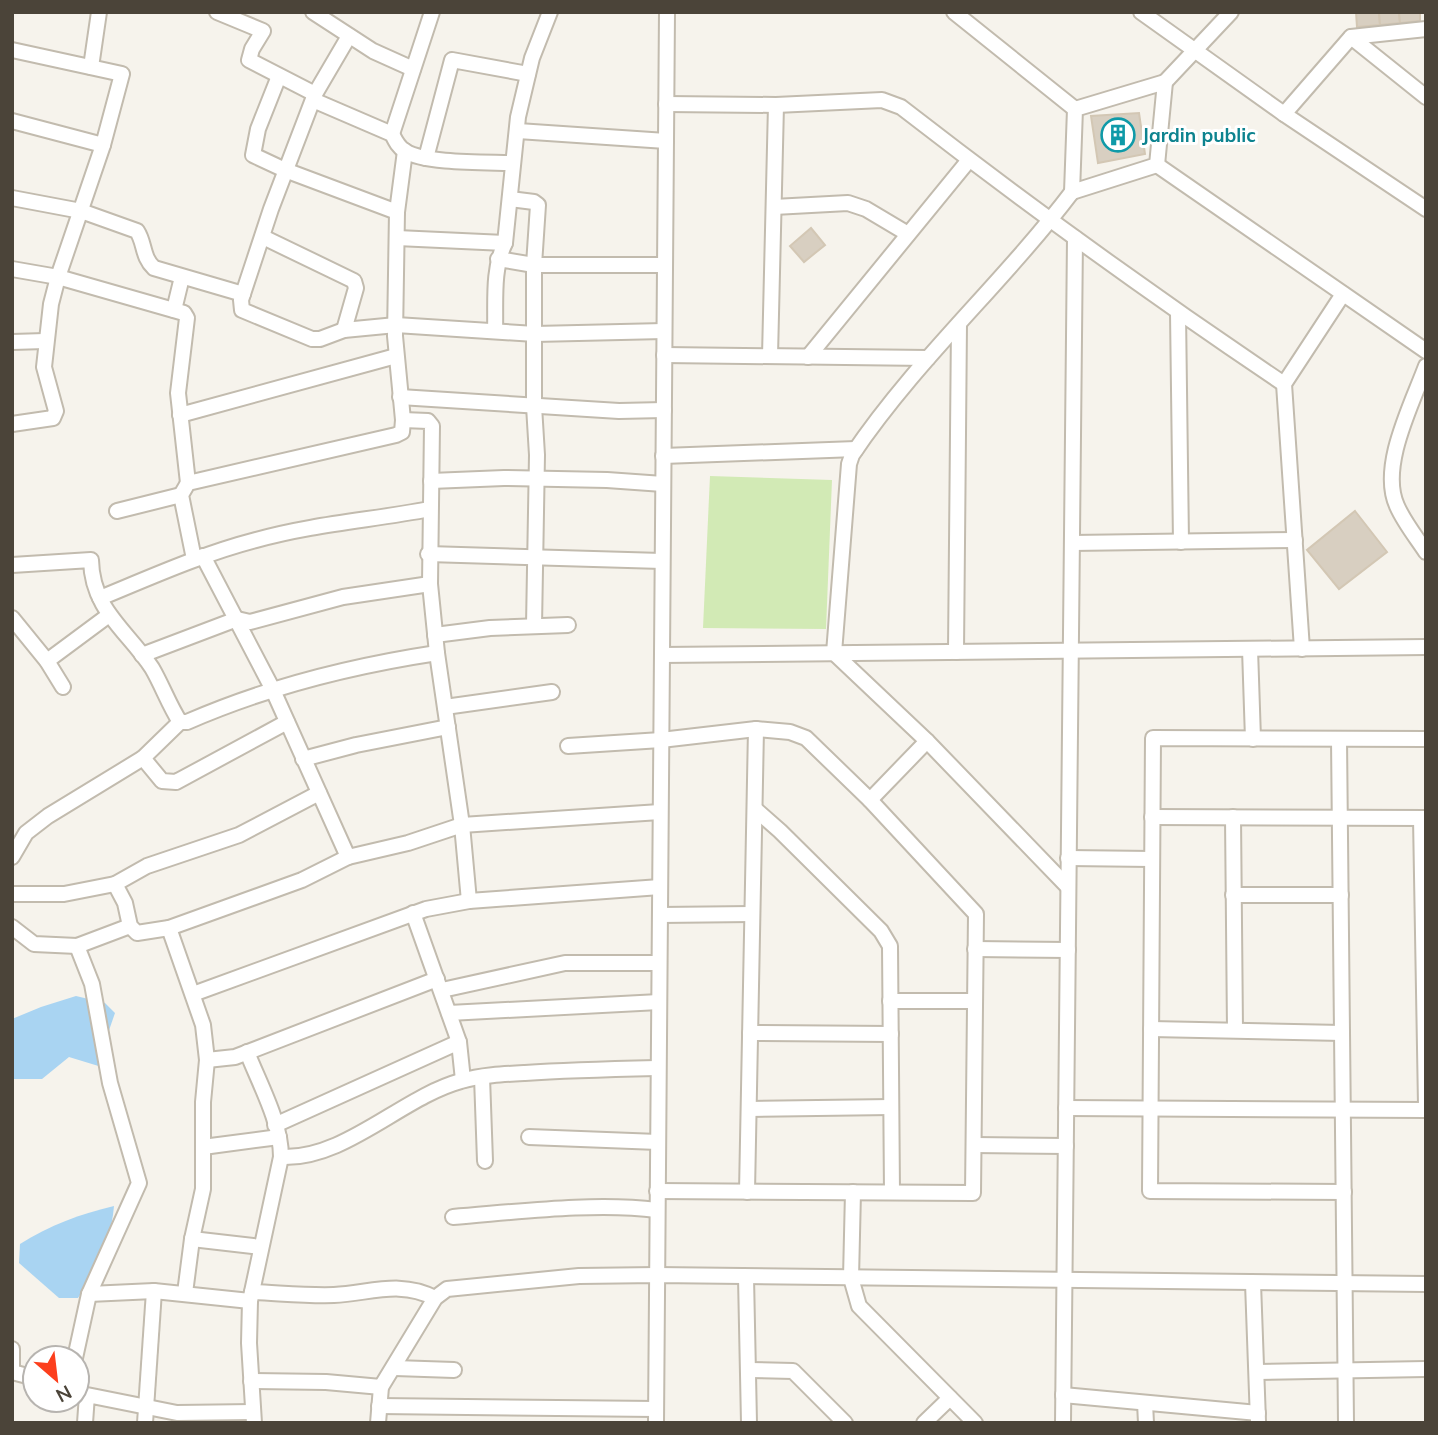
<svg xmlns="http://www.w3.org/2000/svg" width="1438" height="1435" viewBox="0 0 1438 1435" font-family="Mulish,sans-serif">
<rect width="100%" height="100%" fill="#f6f3ec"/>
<polygon fill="#d2eab5" points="710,476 832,480 826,629 703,628"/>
<g fill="#a9d4f2">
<polygon points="76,996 105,1003 115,1013 106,1039 105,1068 69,1057 42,1079 12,1079 12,1019 41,1007"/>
<path d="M114,1206C111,1241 98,1268 78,1298H59L19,1263L20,1244C50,1225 80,1214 114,1206Z"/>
</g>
<g fill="#d8cfc1" stroke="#d3c7b4" stroke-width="2">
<polygon points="1356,12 1379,12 1380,25 1357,27"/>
<polygon points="1379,12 1399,12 1400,23 1380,25"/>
<polygon points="1399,12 1420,12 1420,21 1400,23"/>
<polygon points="1139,113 1145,154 1098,163 1091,116"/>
<polygon points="811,228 825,245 804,262 790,246"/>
<polygon points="1355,511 1387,552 1339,589 1307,550"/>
</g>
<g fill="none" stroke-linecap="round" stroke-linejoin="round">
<defs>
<g id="minor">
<polyline points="217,12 263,31 252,49 249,60 315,94"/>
<polyline points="313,12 373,51 413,69"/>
<polyline points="954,12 1075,109"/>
<polyline points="1141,12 1284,114 1426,209"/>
<polyline points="349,36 315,94 271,209 241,300 242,310 312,339 320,339 344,330 396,325 535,334 664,331"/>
<polyline points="1351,37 1426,97"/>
<polyline points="12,50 122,74 103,145 58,277 51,304 44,367 56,411 53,418 12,424"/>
<polyline points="91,67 99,12"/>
<polyline points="279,76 258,129 253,155 285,170 397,212"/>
<polygon points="1165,82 1157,165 1072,192 1075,109"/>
<polyline points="1165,82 1231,12"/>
<path d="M313,100L392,134C395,140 398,147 405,151C425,164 487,162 513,163"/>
<path d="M666,104L776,105L882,100L901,107C1026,204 1153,296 1284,384"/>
<polyline points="1284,114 1351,37 1426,29"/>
<polyline points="12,121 103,145"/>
<polyline points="518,131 666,141"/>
<polyline points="392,134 432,12"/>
<polyline points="426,158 452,60 528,74"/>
<polyline points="1157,165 1426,351"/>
<path d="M12,198L81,211L137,231C145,243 142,257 154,268L243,294"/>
<polyline points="510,199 534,202 538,205 534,265 534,406 537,455 534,626"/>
<polyline points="774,207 848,203 866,209 908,234"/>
<polyline points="263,237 354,281 356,288 344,330"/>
<polyline points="397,238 505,243"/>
<polyline points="498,259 534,265 665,265"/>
<polyline points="12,269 58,277 184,313 187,318 178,393 188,483"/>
<polyline points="174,310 182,277"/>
<polyline points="1178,313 1181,542"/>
<path d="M495,331C496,303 492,270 505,243L518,117L532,58L550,12"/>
<polyline points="12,342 45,341"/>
<polyline points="664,355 928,358"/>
<polyline points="770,356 776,105"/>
<polyline points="808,357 969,160"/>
<path d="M1426,366C1412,404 1379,467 1397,506C1404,522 1416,537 1426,552"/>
<polyline points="400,397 619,411 664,410"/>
<polyline points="180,415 396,356"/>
<polyline points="403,420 428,421 432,426 430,584 437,653 462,825 469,901"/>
<polyline points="663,456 856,449"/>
<polyline points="431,481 504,478 607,480 663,484"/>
<polyline points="117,511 181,495"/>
<polyline points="1072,543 1295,540"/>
<polyline points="428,554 662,561"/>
<polyline points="203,556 272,688 348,857"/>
<polyline points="194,559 181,495 188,483 396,435 402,432 403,420 395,336 397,212 405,151"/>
<path d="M12,565L91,560C92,610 127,630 152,668C162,685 169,705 180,722"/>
<path d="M100,598C151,577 202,554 256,540C313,524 372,520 430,509"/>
<polyline points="12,618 47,661 63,687"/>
<polyline points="435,635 490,628 568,625"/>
<polyline points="1250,649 1253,739"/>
<polyline points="1302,649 1284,384 1343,294"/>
<polyline points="956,652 959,324"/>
<polyline points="142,655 237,619 250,622 343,597 430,584"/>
<polyline points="662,655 1426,647"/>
<polyline points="47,661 109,615"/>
<polyline points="445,707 552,692"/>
<polyline points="1339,739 1346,1423"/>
<polyline points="568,746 661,740 756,729 790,732 806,738 870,800 976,914 973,1193 657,1191"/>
<polyline points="143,758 162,781 176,782 287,722"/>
<polyline points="303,759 356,745 448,727"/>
<polyline points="870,800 927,741"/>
<polyline points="755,809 780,831 881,931 890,946 892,1192"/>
<polyline points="1152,817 1426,818"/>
<polyline points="1233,817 1235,1030"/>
<polyline points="1421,818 1426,1105"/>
<path d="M12,857L26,833L48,816L143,758L180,722H187C267,687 351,666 437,653"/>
<polyline points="1068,858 1152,859"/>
<polyline points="115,884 125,903 130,926 137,933 169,928 302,880 348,857 408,843 462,825 660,812"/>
<path d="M1068,887L927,741L834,653L849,464L852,455C916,360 1003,283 1072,192"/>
<polyline points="12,894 64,894 115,884 147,866 239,835 319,793"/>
<polyline points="1233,895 1341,895"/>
<polyline points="413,913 459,1042 463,1080"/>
<polyline points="660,915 752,914"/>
<polyline points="12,927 34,944 77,946 130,926"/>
<polyline points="169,928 203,1025 207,1060 203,1102 203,1189 192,1239 185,1293"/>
<polyline points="975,949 1068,950"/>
<polyline points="442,990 565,963 659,963"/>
<polyline points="193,994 426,909 469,901 660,887"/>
<polyline points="890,1001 975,1001"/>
<polyline points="449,1013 659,1002"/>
<polyline points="1151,1029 1342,1033"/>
<polyline points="750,1033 891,1034"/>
<path d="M247,1052C260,1085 281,1122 281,1157L250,1301L249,1343L254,1423"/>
<polyline points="207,1060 235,1057 437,979"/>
<polyline points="482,1077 485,1161"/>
<polyline points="1066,1108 1426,1110"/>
<polyline points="749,1109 891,1107"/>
<polyline points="275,1125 459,1042"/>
<polyline points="529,1137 658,1142"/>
<polyline points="974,1145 1066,1146"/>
<polyline points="203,1147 279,1137"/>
<path d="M281,1157C345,1160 402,1097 461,1081C481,1075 504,1074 525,1073C569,1070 614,1069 658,1068"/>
<polyline points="747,1192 756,729"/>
<polyline points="853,1192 851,1278 859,1306 975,1423"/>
<polyline points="1344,1192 1150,1191 1153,738 1426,739"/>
<path d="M453,1217C517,1212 594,1202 657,1210"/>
<polyline points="192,1239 261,1247"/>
<polyline points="746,1277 749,1423"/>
<polyline points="1253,1283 1258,1421"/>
<path d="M252,1292C279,1293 307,1296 334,1295C371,1293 400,1280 435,1298"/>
<polyline points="89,1294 154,1291 250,1301"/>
<polyline points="12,1349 12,1367"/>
<polyline points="75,1358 89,1294 139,1183 110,1083 92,984 77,946"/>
<polyline points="395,1368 454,1370"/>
<polyline points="748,1370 793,1371 845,1423"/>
<polyline points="12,1372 35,1378"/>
<polyline points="1257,1372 1426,1369"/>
<polyline points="251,1381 326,1382 381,1387"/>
<polyline points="1063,1395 1258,1413"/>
<polyline points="1145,1403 1146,1423"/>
<polyline points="379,1406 656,1409"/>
<polyline points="85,1423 87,1395 177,1413 253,1412"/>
<polyline points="145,1423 154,1291"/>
<polyline points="378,1423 381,1387 435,1298 447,1289 579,1276 657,1275 1426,1284"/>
<polyline points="656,1423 667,12"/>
<polyline points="924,1423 950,1398"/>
<polyline points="1063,1423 1075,238"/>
</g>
</defs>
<use href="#minor" stroke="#c2bbae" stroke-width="18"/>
<use href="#minor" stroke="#fff" stroke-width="14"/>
</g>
<defs>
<symbol id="building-ring" viewBox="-11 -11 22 22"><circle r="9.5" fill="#fff" stroke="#0f9aa8" stroke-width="1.5"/><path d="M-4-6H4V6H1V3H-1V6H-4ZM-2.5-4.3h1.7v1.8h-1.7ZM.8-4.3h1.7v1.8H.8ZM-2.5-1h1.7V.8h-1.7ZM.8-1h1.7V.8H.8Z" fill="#0f9aa8"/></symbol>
</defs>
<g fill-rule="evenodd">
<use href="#building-ring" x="1099" y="116" width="38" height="38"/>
</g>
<g text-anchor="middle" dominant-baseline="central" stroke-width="6" stroke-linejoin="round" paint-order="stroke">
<g font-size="19" font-weight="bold" fill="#0d838f" stroke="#fff" text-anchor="start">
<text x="1142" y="135">Jardin public</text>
</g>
</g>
<rect width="1438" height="1435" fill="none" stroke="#4b4439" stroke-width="28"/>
<g transform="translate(56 1379) rotate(152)"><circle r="33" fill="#ffffff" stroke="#b7b4b0" stroke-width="2"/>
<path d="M0-5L12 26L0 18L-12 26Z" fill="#fc3f1d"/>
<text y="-10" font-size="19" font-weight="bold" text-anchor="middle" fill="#4b4439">N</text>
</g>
</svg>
